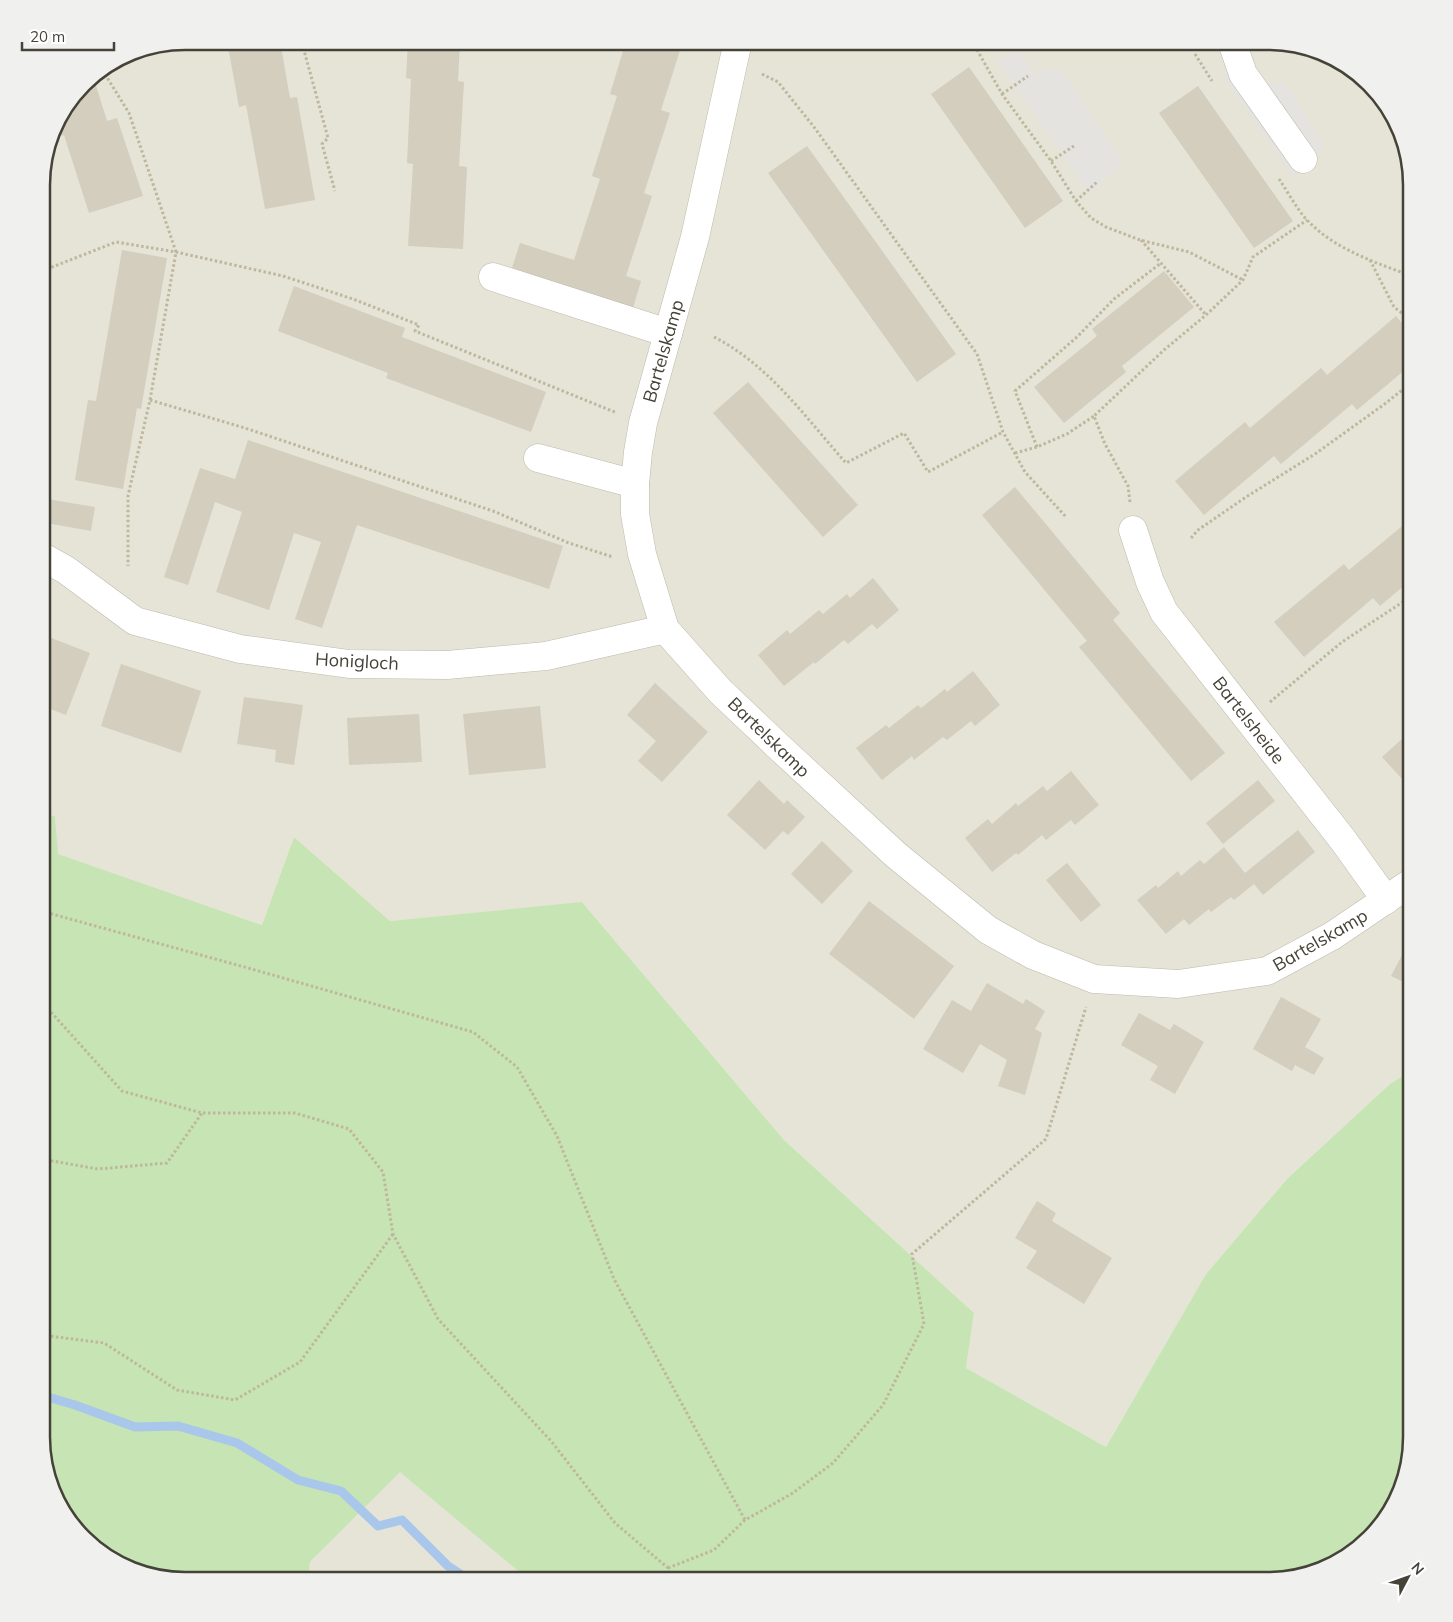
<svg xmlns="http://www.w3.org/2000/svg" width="1453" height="1622" viewBox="0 0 1453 1622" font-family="Mulish,sans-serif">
<rect width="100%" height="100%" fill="#f3f1e8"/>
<g fill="#e6e4d6">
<polygon points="185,41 1277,42 1332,56 1382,97 1404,139 1412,185 1412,1070 1390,1084 1287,1179 1206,1274 1106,1447 966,1368 974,1313 784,1140 583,903 390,921 294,837 262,925 57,854 55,816 41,813 42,176 56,121 90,77 130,52"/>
<polygon points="400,1471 530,1581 308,1581 310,1562"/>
</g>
<polygon fill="#c7e4b4" points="41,813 55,816 58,854 262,925 294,837 390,921 582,902 784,1140 974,1313 966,1368 1106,1447 1206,1274 1287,1179 1390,1084 1412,1070 1412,1437 1397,1500 1356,1551 1314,1573 1268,1581 530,1581 400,1472 310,1562 308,1581 185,1581 122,1566 71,1525 49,1483 41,1437"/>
<g fill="#e4e3df">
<polygon points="1020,50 1032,72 1034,73 1060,67 1123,163 1090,195 996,59"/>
<polygon points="1247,56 1268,84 1285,82 1325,147 1292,176 1224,78 1230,61"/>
</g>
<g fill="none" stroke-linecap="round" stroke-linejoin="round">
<polyline stroke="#a9c6eb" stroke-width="9" points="41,1395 75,1405 135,1427 178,1426 237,1443 298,1480 341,1491 378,1526 402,1520 448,1566 471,1581"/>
</g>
<g fill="#d3cebe">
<polygon points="227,41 280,41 290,98 297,97 315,200 265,209 246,105 239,107"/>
<polygon points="408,41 460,41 458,81 464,82 459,166 467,167 463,249 408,246 413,164 407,163 411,79 406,78"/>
<polygon points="626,41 683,41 661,110 670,113 644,193 652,196 626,276 641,281 633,308 512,268 520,243 574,260 600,179 592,176 617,96 610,94"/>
<polygon points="161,46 139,55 138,51"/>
<polygon points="969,67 1063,201 1025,228 931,94"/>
<polygon points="93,76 107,121 117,118 143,196 89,213 64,135 54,138 53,135 56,121"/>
<polygon points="1198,86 1293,221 1254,248 1159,113"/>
<polygon points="807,146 956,354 917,382 768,173"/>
<polygon points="122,250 167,258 141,409 137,408 123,489 75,480 88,400 96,401"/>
<polygon points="1164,271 1194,307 1122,366 1126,372 1064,423 1034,387 1097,336 1092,329"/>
<polygon points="294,286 405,328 402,337 546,392 531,432 386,378 388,373 278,331"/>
<polygon points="1396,316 1412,335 1412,364 1357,410 1352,404 1281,464 1274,456 1204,515 1175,481 1245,422 1250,428 1321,368 1327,375"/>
<polygon points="748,382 858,505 823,537 713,413"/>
<polygon points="248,440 563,546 549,589 357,525 322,628 295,619 321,542 294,533 269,610 216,592 242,512 215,502 188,585 164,577 200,468 235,479"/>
<polygon points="1015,487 1120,613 1113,620 1225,753 1191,781 1079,647 1087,641 982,515"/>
<polygon points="41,498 95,507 91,531 41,522"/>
<polygon points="1412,518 1412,579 1380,606 1373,598 1304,657 1274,622 1344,564 1349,570"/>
<polygon points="873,578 899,610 877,629 872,624 848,644 844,640 815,664 814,662 784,686 758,655 787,630 790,634 819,610 823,614 847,594 850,598"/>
<polygon points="41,634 90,653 66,715 43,706 49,691 41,688"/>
<polygon points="121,664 201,691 181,753 101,726"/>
<polygon points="973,671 1000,705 975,726 971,721 947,740 943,737 914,760 912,756 882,780 856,748 886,725 889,728 918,705 921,708 945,689 947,692"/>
<polygon points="655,683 708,732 662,782 638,761 656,741 627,715"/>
<polygon points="244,697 303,705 294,765 275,762 276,750 237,744"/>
<polygon points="540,706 546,768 469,775 463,714"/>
<polygon points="419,714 422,762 349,765 347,718"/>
<polygon points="1412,730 1412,790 1382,757"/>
<polygon points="1071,771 1099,805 1075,825 1071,820 1046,840 1042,835 1018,855 1016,853 992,872 965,838 988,819 992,824 1016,803 1018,806 1043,786 1047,791"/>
<polygon points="759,780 784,804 787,800 805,817 788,835 783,831 765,850 727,815"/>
<polygon points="1258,780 1275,801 1223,844 1206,823"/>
<polygon points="1298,830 1315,852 1263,895 1254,884 1234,900 1231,897 1211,912 1209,909 1189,925 1184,919 1166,934 1137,900 1156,885 1158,888 1178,871 1181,876 1200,860 1204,864 1224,847 1245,873"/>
<polygon points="822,841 853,871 822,904 791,874"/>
<polygon points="1067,863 1101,905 1081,922 1046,880"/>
<polygon points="869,901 954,966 914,1019 829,954"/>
<polygon points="1412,936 1412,986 1391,976"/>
<polygon points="987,983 1023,1004 1026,999 1045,1011 1035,1029 1042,1033 1025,1095 998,1086 1007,1060 980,1044 963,1073 923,1049 952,1000 971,1011"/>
<polygon points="1281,997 1321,1019 1305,1047 1324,1058 1314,1075 1295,1065 1292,1071 1253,1049"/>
<polygon points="1139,1013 1170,1030 1174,1024 1204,1042 1175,1094 1150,1080 1158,1066 1121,1045"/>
<polygon points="1037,1201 1056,1213 1052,1221 1112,1258 1084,1304 1026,1268 1037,1251 1015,1238"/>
</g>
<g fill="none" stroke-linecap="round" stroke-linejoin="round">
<defs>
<g id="minor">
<polyline points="738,41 695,237 643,423 638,452 635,484 635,514 642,554 665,629 720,691 780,748 896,855 988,930 1033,955 1094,979 1178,984 1267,971 1332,936 1412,882"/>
<polyline points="1232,42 1243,74 1303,159"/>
<polyline points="493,277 668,333"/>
<polyline points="538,458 635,484"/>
<polyline points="1133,530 1150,582 1164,612 1343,840 1386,900"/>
<polyline points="41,556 66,570 135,621 240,649 349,664 447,665 546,656 665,629"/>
</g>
</defs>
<use href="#minor" stroke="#bdbaab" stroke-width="29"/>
<g stroke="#beb79e" stroke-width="3" stroke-dasharray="2.5 2.5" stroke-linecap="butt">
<polyline points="972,41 1002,94 1051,161 1076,201 1091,218 1106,227 1140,240 1189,252 1243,280"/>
<polyline points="317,43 302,43 328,138 322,144 335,191"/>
<polyline points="1195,54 1212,81"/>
<polyline points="104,69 108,79 129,113 176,252 150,400 128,496 128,566"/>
<polyline points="762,74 778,82 814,127 977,354 1003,432 1025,472 1066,517"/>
<polyline points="1002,94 1028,76"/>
<polyline points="1051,161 1074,146"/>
<path d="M1279,179C1288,192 1296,208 1307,220C1334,249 1376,263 1412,276"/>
<polyline points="1076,201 1097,182"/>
<polyline points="1141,240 1206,315"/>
<polyline points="1370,260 1394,307 1412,321"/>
<polyline points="42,271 116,242 176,252 283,276 353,299 419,325 415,331 617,413"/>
<path d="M714,337C769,365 806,418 846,463L904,433L928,472L1003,432"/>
<polyline points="150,400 245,428 493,511 569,543 613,557"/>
<polyline points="1037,447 1015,391 1077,337 1114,299 1161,263"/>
<polyline points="1015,453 1037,447 1067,434 1094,416"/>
<polyline points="1130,502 1128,486 1105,444 1094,416 1164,350 1206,315 1243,280 1253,257 1307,220"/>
<polyline points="1191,538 1198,530 1246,497 1315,454 1386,403 1412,382"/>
<polyline points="1270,702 1342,642 1412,596"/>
<polyline points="41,911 248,968 473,1032 517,1067 557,1136 614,1279 745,1520"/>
<polyline points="41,1001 122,1091 202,1113 295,1113 349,1129 383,1172 393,1234 438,1319 551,1441 615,1523 668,1568 669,1581"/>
<polyline points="41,1159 98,1169 167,1163 202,1113"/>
<polyline points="41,1335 104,1343 177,1390 235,1400 300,1362 393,1234"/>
<polyline points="668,1568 714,1550 745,1520 793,1493 833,1463 883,1405 924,1324 912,1254 1046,1139 1086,1007"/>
</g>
<use href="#minor" stroke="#fff" stroke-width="28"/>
</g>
<g text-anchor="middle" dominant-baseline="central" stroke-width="4.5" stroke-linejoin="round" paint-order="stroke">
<g font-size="18" fill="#454237" stroke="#fff">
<text transform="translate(663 351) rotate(-74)">Bartelskamp</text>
<text transform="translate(357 661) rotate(3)">Honigloch</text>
<text transform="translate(1249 720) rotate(52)">Bartelsheide</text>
<text transform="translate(769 737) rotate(44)">Bartelskamp</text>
<text transform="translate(1320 940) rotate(-30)">Bartelskamp</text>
</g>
</g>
<path d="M0 0H1453V1622H0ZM185 50H1268A135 135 0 0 1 1403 185V1437A135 135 0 0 1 1268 1572H185A135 135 0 0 1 50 1437V185A135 135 0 0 1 185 50Z" fill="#f0f0ef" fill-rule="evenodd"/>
<path fill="none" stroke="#454237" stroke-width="2.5" d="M185 50H1268A135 135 0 0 1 1403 185V1437A135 135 0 0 1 1268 1572H185A135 135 0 0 1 50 1437V185A135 135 0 0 1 185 50Z"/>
<g transform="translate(1408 1577) rotate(49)" stroke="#ffffff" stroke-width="4" paint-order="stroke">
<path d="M0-4L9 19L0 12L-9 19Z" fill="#454237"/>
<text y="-8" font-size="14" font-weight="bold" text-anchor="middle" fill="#454237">N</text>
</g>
<path d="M22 42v8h92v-8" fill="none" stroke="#454237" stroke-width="2.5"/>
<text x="30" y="42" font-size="15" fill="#454237" stroke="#ffffff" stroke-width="4" paint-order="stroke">20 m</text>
</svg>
